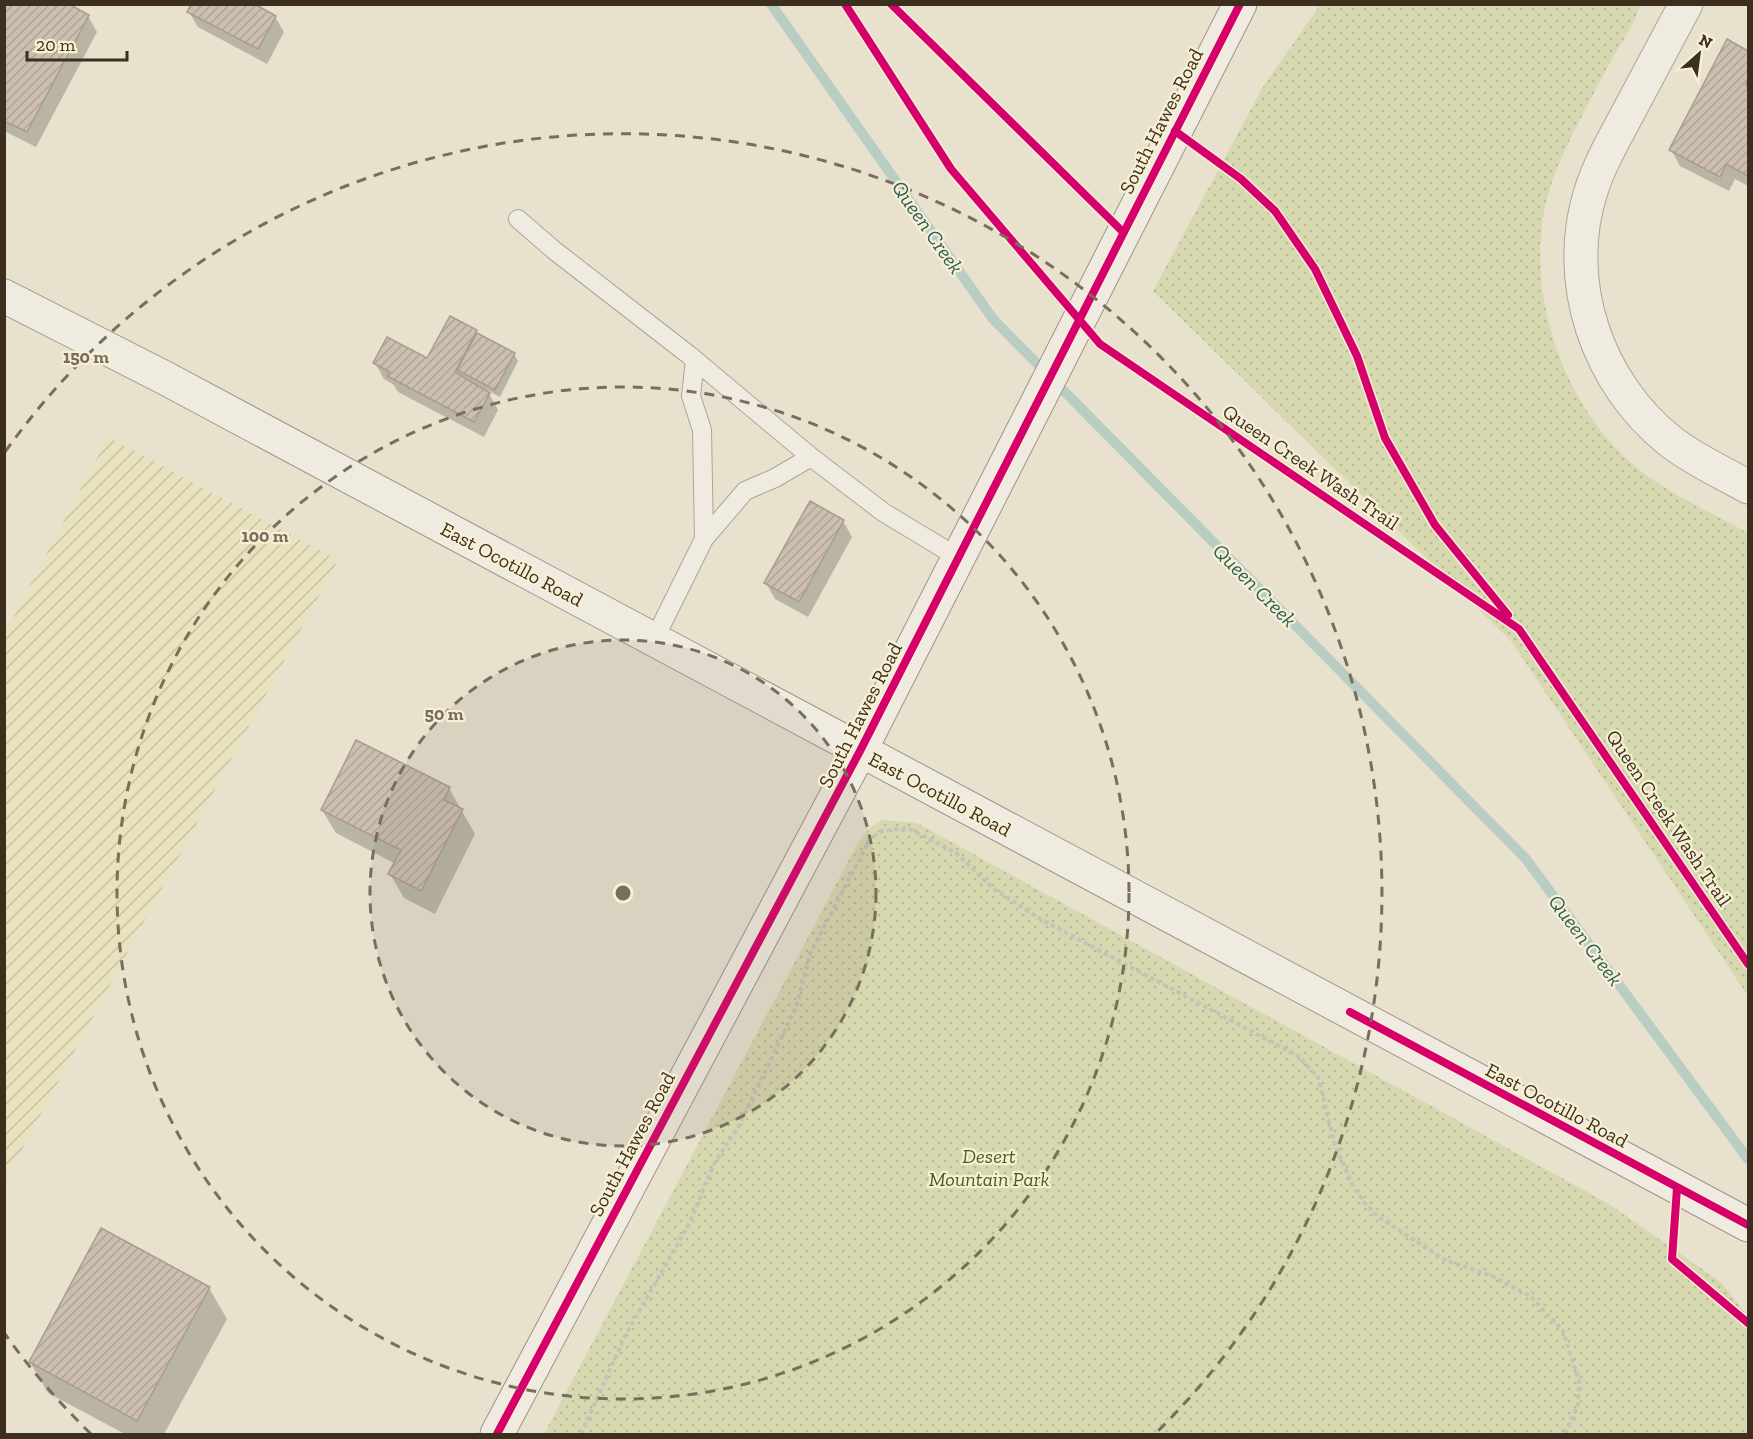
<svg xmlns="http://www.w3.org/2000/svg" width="1753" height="1439" viewBox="0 0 1753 1439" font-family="'Zilla Slab',serif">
<defs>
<pattern id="farmland-furrows" width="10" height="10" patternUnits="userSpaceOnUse" patternTransform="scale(1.5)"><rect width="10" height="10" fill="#e8e2be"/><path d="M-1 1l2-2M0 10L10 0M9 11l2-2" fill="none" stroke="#c8c2a3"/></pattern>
<pattern id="park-dots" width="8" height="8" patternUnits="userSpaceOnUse" patternTransform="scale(1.5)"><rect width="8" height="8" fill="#d6d8b0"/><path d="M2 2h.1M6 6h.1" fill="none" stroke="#b9ba97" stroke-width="1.8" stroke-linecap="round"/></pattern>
<pattern id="building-hatch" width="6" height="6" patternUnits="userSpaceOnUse" patternTransform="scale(1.5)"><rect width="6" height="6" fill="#ccbfaf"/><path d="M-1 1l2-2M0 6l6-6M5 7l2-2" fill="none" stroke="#b0a496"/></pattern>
</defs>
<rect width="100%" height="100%" fill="#e8e1ce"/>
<polygon fill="url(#farmland-furrows)" points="108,437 338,560 5,1181 5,633"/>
<g fill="url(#park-dots)">
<path d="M1320,5H1640C1635,23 1622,41 1613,57C1593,95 1572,132 1556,171C1516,268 1556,400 1635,466C1668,494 1711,512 1748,533V996L1511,641L1153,291L1263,87Z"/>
<polygon points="882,820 917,823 1609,1204 1722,1283 1748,1317 1748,1434 544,1434 859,841 869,829"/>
</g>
<g fill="#0003">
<polygon points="4,4 88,16 97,32 36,147 4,131"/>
<polygon points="189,12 275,17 284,32 267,64 198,27"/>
<polygon points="1728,41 1748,52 1748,186 1735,179 1729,191 1680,166 1671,150"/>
<polygon points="450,318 514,354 518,361 500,397 487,390 498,410 484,437 398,392 394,385 384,379 375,363 428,361"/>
<polygon points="843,521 852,537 808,617 775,599 766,583"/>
<polygon points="449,788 475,834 435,914 404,898 390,874 396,864 336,833 322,810"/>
<polygon points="209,1288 227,1319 164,1434 125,1434 48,1393 30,1362"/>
</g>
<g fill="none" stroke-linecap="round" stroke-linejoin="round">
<polyline stroke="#bacdc2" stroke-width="10" points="771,4 993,319 1526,859 1748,1159"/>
</g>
<g fill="url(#building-hatch)" stroke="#a89c8d" stroke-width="1.5">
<polygon points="4,4 69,4 89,15 27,132 4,121"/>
<polygon points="191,4 255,4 276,16 258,49 187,12"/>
<polygon points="1727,39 1748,51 1748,79 1746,85 1748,86 1748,176 1726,164 1720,177 1669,150"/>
<polygon points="450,316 477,330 455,372 490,393 474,422 387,376 390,372 373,363 387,337 427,358"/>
<polygon points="477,333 515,353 495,390 457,370"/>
<polygon points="810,501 844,520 799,602 764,583"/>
<polygon points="356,740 450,787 444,800 463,809 421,891 388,874 401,850 321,810"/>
<polygon points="101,1228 210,1287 137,1421 29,1362"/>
</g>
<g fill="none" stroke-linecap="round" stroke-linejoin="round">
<defs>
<g id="lane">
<polyline points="518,219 555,251 689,355 811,457 883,512 959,558"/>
<polyline points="695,360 691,396 702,430 704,539"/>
<polyline points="654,640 704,539 745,491 775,478 811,457"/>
</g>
<path id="street" d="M1686,4C1667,39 1649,74 1630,109C1616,136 1600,162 1591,191C1562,281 1597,383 1670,441C1694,460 1722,472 1748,487"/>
<g id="secondary">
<polyline points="4,296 165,378 1748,1225"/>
<polyline points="497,1434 860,751 1240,4"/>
</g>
</defs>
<use href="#lane" stroke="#ada697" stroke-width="20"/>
<use href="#street" stroke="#ada697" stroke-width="35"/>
<use href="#secondary" stroke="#9d9587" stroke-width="35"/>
<polyline stroke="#c7c2b7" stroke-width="4" stroke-dasharray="4.5 3" stroke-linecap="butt" points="581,1434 625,1336 690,1222 714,1164 740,1124 796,1007 810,954 870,839 882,831 908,828 956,853 994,889 1042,920 1298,1056 1318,1077 1335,1145 1353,1186 1364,1202 1377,1216 1445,1260 1492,1276 1530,1296 1563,1331 1579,1381 1578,1405 1565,1434"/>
<use href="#lane" stroke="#efebe0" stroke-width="18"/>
<use href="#street" stroke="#efebe0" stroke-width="33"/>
<use href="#secondary" stroke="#efebe0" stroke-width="33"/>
<defs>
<g id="cycleway">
<polyline points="845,4 951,169 1100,344 1519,629 1748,964"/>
<polyline points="891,4 1123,232"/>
<polyline points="1175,131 1241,179 1275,211 1315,269 1357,356 1385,438 1435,525 1508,615"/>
<polyline points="1350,1012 1748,1225"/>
<polyline points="1677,1188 1672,1259 1748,1323"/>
<polyline points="497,1434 860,751 1240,4"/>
</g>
</defs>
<use href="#cycleway" stroke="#f8f0d4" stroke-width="11"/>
<use href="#cycleway" stroke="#d6006c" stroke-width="8"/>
</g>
<circle cx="623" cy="893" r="253" fill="#796d5c" fill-opacity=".12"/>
<g fill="none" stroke="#796d5c" stroke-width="3" stroke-dasharray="10 8">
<circle cx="623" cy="893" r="253"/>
<circle cx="623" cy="893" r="506"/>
<path d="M91 1434A759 759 0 0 1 5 1334M5 452A759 759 0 1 1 1155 1434"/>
</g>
<g text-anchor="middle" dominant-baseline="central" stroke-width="4.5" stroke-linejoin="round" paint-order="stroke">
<g font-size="20" fill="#3d2f1e" stroke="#f8f0d4">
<text transform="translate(1161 121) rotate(-63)">South Hawes Road</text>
<text transform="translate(1311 467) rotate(34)">Queen Creek Wash Trail</text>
<text transform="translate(512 564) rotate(28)">East Ocotillo Road</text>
<text transform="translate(860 715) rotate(-63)">South Hawes Road</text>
<text transform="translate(940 794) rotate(28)">East Ocotillo Road</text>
<text transform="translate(1669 818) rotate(56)">Queen Creek Wash Trail</text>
<text transform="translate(1557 1105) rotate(28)">East Ocotillo Road</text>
<text transform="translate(632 1144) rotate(-62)">South Hawes Road</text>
</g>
<g font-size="20" font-style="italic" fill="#4a5b23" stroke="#f8f0d4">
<text x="989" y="1156">Desert<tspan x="989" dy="23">Mountain Park</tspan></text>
</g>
<g font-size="21" font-style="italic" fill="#2c5e5d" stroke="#f8f0d4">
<text transform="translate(928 227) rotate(55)">Queen Creek</text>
<text transform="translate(1255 585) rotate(45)">Queen Creek</text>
<text transform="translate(1586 940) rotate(53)">Queen Creek</text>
</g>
</g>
<circle cx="623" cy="893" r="9" fill="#796d5c" stroke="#f8f0d4" stroke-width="3"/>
<g font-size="18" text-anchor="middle" font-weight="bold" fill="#796d5c" stroke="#f8f0d4" stroke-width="4.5" stroke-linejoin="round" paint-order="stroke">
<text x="86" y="363">150 m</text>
<text x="265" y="542">100 m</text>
<text x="444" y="720">50 m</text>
</g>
<rect width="1753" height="1439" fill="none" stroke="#3d2f1e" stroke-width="12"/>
<g transform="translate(1699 54) rotate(28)" stroke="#f8f0d4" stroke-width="4.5" paint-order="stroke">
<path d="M0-4.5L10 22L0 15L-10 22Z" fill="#3d2f1e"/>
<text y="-9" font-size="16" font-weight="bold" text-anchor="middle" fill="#3d2f1e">N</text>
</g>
<path d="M27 51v9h100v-9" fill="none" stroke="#3d2f1e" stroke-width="3"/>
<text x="36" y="51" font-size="18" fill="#3d2f1e" stroke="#f8f0d4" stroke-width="4.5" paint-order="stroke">20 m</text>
</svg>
